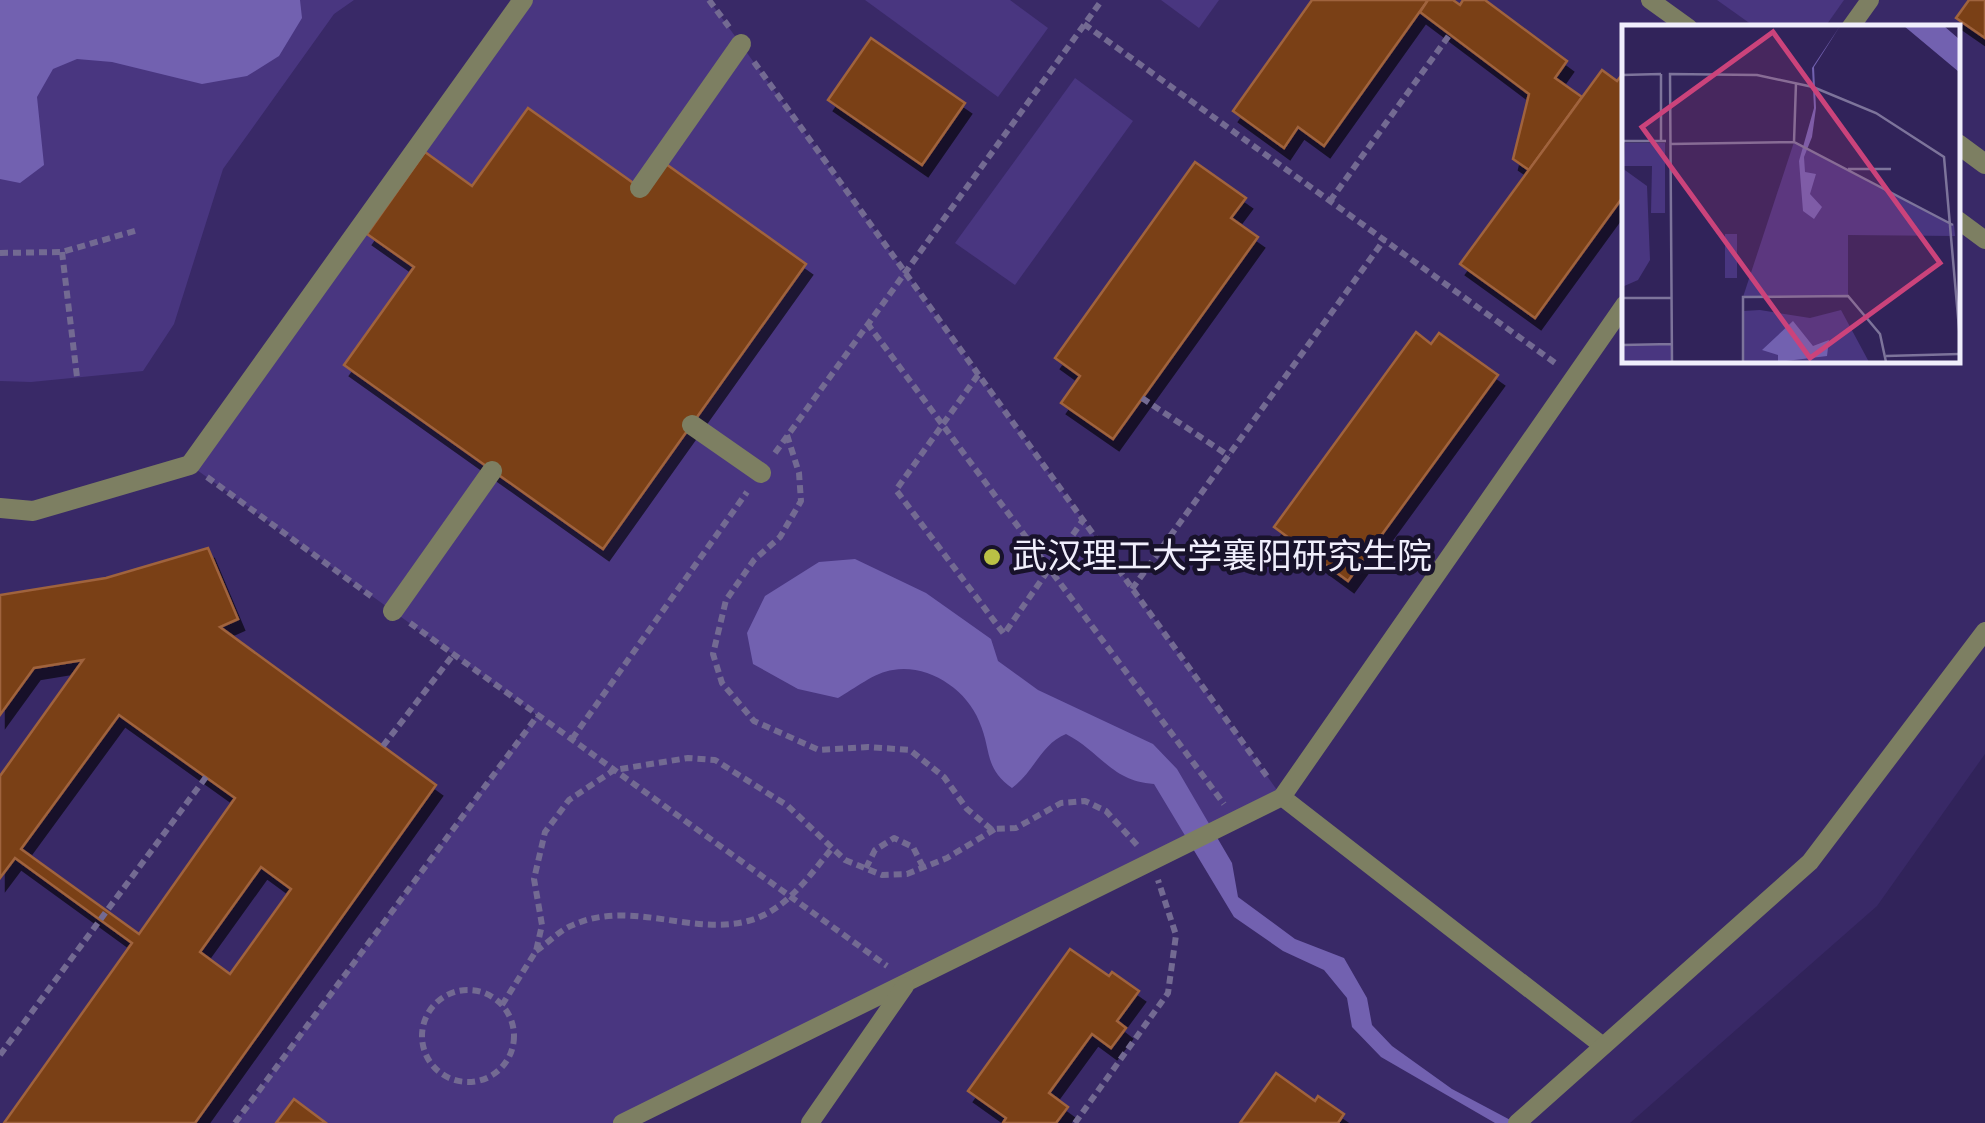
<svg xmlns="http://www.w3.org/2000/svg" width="1985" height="1123" viewBox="0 0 1985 1123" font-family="'Sofia Sans Condensed','Noto Sans SC',sans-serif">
<defs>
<filter id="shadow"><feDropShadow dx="6" dy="11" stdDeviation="0" flood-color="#0009"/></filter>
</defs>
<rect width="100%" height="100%" fill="#31235a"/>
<path fill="#392967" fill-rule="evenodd" d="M0,0H1985V754L1877,906L1630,1123H0ZM1625,28H1958V360H1625Z"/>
<g fill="#493680">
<polygon points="0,0 354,0 334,14 223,169 174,324 143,371 31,382 0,381"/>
<polygon points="522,0 709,0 1282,797 622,1123 235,1123 537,715 190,465"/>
<polygon points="865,0 1010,0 1048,28 998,97"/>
<polygon points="1161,0 1219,0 1199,28"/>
<polygon points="1717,0 1844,0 1825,27 1755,27"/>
<polygon points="1075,78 1133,121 1015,285 955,243"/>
</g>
<g fill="#7261b0">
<polygon points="0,0 300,0 302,18 279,56 247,76 202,84 112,62 77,59 53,69 37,97 44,165 20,183 0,179"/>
<path d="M855,559L926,593L991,639L998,661L1038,690L1153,744L1177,769L1232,863L1238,897L1295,939L1344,958L1367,998L1372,1025L1392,1046L1452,1089L1516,1123H1495L1381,1057L1352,1027L1347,998L1324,970L1283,951L1234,917L1154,784C1111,781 1101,752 1066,734C1041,744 1034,772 1012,788C983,767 992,750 979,721C966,689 928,664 893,670C875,672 854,689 838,698L798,689L753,664L747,633L765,596L819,562Z"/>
</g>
<g fill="#7a4017" stroke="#a0633d" stroke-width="2.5" fill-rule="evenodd" filter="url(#shadow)">
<polygon points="1312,0 1428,0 1324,146 1298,127 1284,148 1233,111"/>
<polygon points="1428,0 1453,0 1460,5 1463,0 1485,0 1567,61 1555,78 1582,97 1529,170 1513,159 1529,94 1420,12"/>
<polygon points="1969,0 1985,0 1985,38 1956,18"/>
<polygon points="871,38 965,103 922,165 828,100"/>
<polygon points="1602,70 1617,81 1625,71 1625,194 1535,318 1460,264"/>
<polygon points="528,108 646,192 666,164 806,264 603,549 344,365 414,267 367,234 425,152 472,186"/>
<polygon points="1195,162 1246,198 1231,218 1258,237 1113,439 1061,403 1080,376 1055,358"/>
<polygon points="1416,332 1431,344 1439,333 1498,375 1348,581 1274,527"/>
<path d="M208,548L238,619L220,627L436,785L195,1123H4L132,943L15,858L0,878V776L83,660L34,668L0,715V595L106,578ZM119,715L235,798L139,934L21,849ZM261,867L291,889L230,974L200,952Z"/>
<polygon points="1070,949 1109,976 1112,972 1139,991 1117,1021 1126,1028 1111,1048 1092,1034 1049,1093 1068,1107 1056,1123 1003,1123 1006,1118 968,1091"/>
<polygon points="1276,1073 1315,1101 1318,1096 1344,1114 1338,1123 1240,1123"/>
<polygon points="294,1099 326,1123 276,1123"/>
</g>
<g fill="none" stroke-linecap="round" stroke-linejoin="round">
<g stroke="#736a92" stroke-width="6" stroke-dasharray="8 5" stroke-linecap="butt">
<polyline points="709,0 729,27"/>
<polyline points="1084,24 1558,365"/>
<polyline points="754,62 1269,779"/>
<polyline points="1330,201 1450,34"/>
<polyline points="62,252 77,377"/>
<polyline points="0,253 62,252 138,230"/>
<polyline points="867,323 1224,804"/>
<polyline points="978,375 896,490 1004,634 1083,520"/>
<polyline points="1142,398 1229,456"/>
<polyline points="787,435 799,473 801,501 780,537 754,560 726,600 713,654 722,683 754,721 819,750 868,747 910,750 944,777 967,809 991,829 1016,828 1061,803 1085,801 1106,811 1137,845"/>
<polyline points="775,453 1102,0"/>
<polyline points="207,477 375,599"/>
<polyline points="1132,589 1384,240"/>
<polyline points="410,623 887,966"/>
<polyline points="572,739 747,492"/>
<polyline points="383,746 453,655"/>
<polyline points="866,868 875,850 894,838 913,847 923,867"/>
<path d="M536,951C548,943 560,930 573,925C631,899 690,936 748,921C786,911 810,875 833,847"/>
<circle cx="468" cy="1036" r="46"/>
<polyline points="502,1005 536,951 542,925 534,879 545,832 569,800 614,770 688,758 715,760 788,806 845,860 882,875 907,874 947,858 995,829"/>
<polyline points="0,1055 206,777"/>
<polyline points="235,1123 538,715"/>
<polyline points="1075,1123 1168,993 1176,935 1158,880"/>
</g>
<g stroke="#7d7f62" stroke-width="18">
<polyline points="1650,0 1689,28"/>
<polyline points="1850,28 1870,0"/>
<polyline points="1958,220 1985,240"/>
<polyline points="1282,797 1603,1046"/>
<polyline points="622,1123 1282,797 1625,304"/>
<polyline points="810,1123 905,986"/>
<polyline points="1517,1123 1810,862 1985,631"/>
</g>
<g stroke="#7d7f62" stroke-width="20">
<polyline points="1958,144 1985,164"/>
<polyline points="640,188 741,44"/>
<polyline points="692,425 761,473"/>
<polyline points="0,508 33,511 190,465 523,0"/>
<polyline points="393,611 492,471"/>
</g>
</g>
<circle fill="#bac045" stroke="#18122b" stroke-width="4" cx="992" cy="557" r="10"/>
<g text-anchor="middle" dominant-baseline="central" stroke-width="9" stroke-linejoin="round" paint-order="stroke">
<g font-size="35" fill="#f0eefc" stroke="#18122b" text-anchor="start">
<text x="1012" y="557">武汉理工大学襄阳研究生院</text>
</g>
</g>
<g transform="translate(1622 25)">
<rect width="338" height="338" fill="#31235a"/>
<path d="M172,117L332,200L333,211L226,210V271L121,272ZM3,118H43V188H29L30,141H2ZM0,143L25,161L28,235L16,255L0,262ZM103,209H115V253H103ZM138,285L188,293L219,285L247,337H121V286ZM50,319V337H0V320Z" fill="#493680"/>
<path d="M218,1L192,42L194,83L190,112L182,132L183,147L194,149L188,169L200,182L192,194L181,186L177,136L192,83L190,43ZM282,1H322L337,14V47ZM171,296L191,321L207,315L205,331L156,337V330L140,325Z" fill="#7261b0"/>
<path fill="none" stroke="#7d749b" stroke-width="2.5" d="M39,49V116M0,50L39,49M0,116H44M172,117L174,58M48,119L172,117L331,200M226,144H269M0,273H49M0,320L50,319M264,331L338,329M50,337L48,49L135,50L191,62L254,88L322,132L338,315M121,337V272L226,271L258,309L264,337"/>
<path fill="#cb437b" fill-opacity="0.15" stroke="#cb437b" stroke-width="5" d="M151,7L318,238L188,333L20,102Z"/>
<rect width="338" height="338" fill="none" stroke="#f0eefc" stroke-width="5"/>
</g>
</svg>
